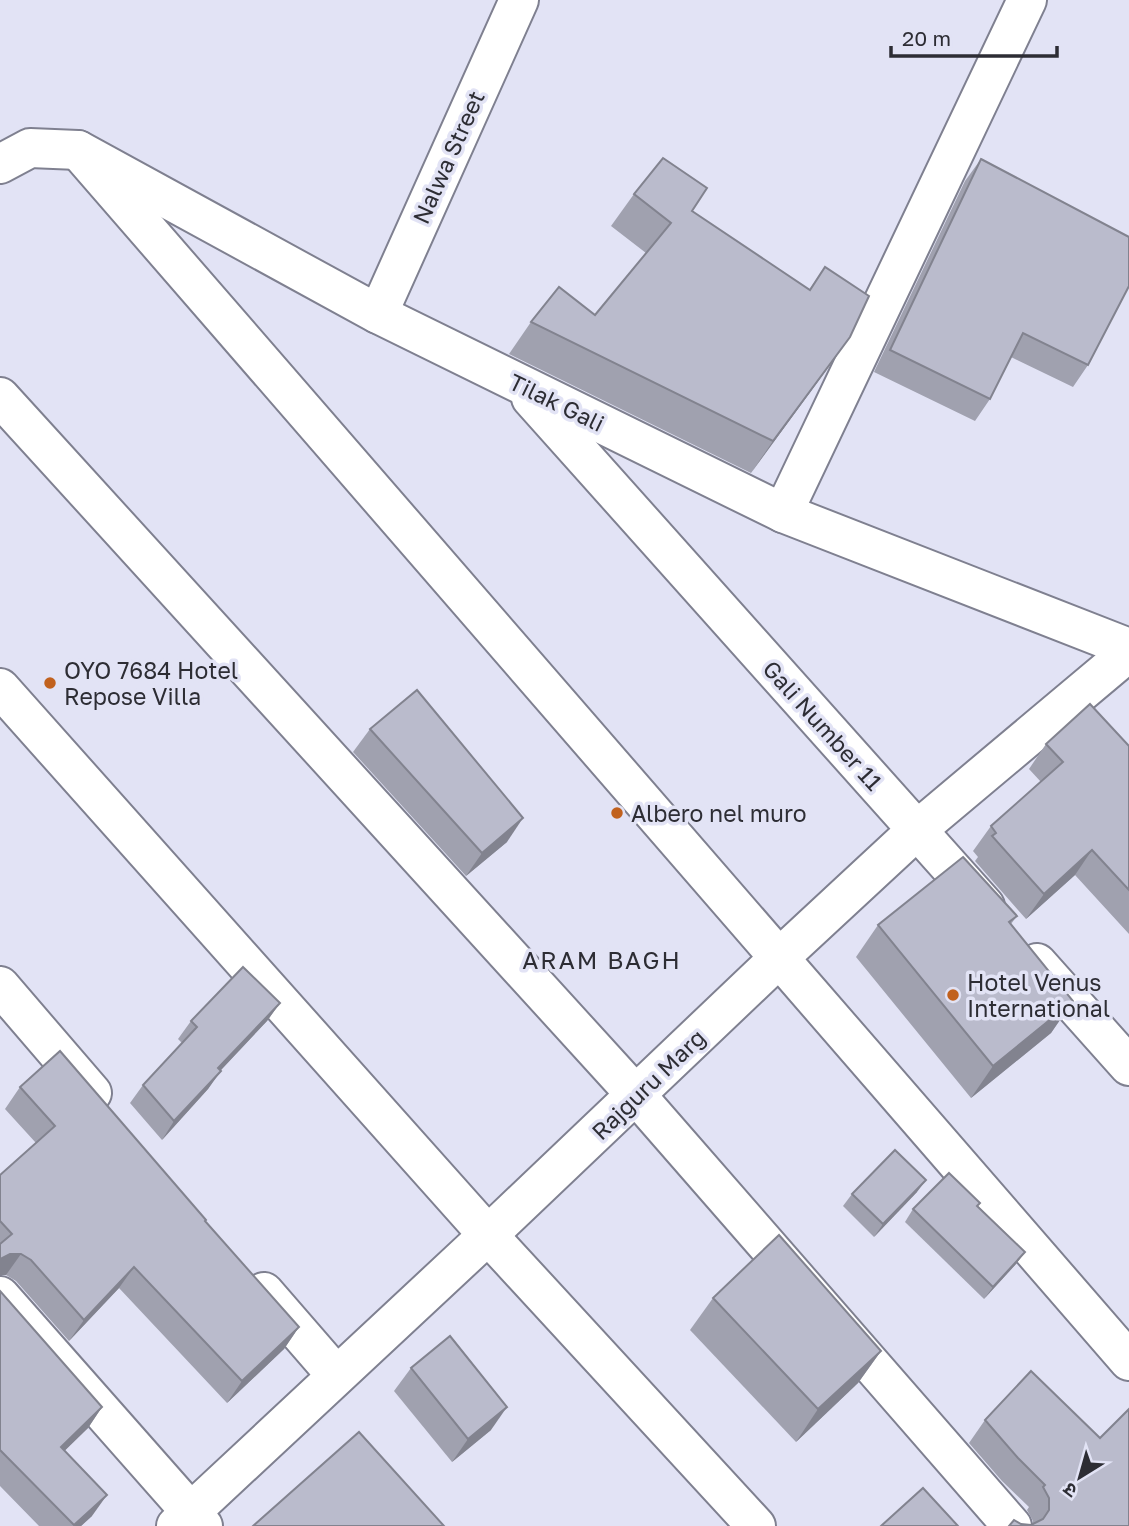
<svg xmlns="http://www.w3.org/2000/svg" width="1129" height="1526" viewBox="0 0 1129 1526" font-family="'Golos Text','Noto Sans Devanagari',sans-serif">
<rect width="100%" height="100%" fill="#e2e3f5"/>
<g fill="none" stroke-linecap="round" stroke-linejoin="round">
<defs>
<g id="minor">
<polyline points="78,150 1129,1361"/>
<polyline points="0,164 30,148 78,150 378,314 783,513 1129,648"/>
<polyline points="378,314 519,0"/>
<polyline points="0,397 636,1095 1012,1526"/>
<polyline points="531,398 985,906"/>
<polyline points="783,513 1027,0"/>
<polyline points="0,688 488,1235 756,1526"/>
<polyline points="1037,963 1129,1066"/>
<polyline points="0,986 92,1093"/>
<polyline points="264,1292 336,1375"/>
<polyline points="0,1296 203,1526"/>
<polyline points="176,1526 488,1235 779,958 917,830 1129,652"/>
</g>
</defs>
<use href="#minor" stroke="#7f8090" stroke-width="42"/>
<use href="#minor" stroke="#fff" stroke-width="38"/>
</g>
<g fill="#a0a1af">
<polygon points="981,159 1088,365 1073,387 1011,357 990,399 975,421 874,372 965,181"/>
<polygon points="634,194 692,211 809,290 825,267 827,369 751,473 509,354 531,322 595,315 646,253 611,226"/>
<polygon points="370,729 507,842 466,876 353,752"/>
<polygon points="1046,744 1129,746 1129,934 1075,875 1026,919 975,861 978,857 973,851 991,826 1041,782 1029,769"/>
<polygon points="1017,916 1011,924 1073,1001 1051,1033 971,1098 856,957 878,925"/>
<polygon points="280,1003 267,1021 220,1071 208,1089 162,1140 130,1103 143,1085 182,1043 178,1039 191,1021"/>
<polygon points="20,1087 205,1222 299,1327 284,1349 227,1403 119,1288 69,1341 16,1281 6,1275 0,1275 0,1175 36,1143 5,1109"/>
<polygon points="917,1192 874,1237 843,1206 852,1194"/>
<polygon points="978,1206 1025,1252 1016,1264 984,1299 905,1222 913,1209"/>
<polygon points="0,1291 102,1407 88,1428 64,1451 92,1516 81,1526 39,1526 0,1486"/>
<polygon points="713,1298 881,1351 858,1383 796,1442 690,1330"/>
<polygon points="411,1368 491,1430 452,1462 394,1391"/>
<polygon points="1031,1371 1100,1438 1129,1409 1129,1526 1009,1526 1014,1520 1021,1524 1033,1524 1033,1521 1027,1510 1029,1507 1002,1481 969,1443 985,1420"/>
</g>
<g fill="#82838f">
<polygon points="850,337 827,369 751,473 773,441"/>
<polygon points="523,818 507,842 466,876 482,853"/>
<polygon points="1092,850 1075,875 1026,919 1044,894"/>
<polygon points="1073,1001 1051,1033 971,1098 993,1066"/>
<polygon points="280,1003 267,1021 205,1087 218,1068"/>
<polygon points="221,1071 208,1089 162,1140 174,1121"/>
<polygon points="926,1180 917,1192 874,1237 883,1224"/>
<polygon points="1025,1252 1016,1264 984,1299 993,1287"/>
<polygon points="10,1254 21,1254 6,1275 0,1275 0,1259"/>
<polygon points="134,1267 119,1288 69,1341 84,1320"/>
<polygon points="299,1327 284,1349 227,1403 242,1381"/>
<polygon points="881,1351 858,1383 796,1442 818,1409"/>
<polygon points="102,1407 88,1428 46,1469 61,1447"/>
<polygon points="507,1407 491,1430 452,1462 468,1439"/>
<polygon points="107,1495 92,1516 81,1526 74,1526"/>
</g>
<g fill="#babbcc" stroke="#82838f" stroke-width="2">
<polygon points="663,158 707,188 692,211 810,290 825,267 869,296 850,337 773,441 531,322 559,287 595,315 671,223 634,194"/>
<polygon points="981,159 1129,237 1129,286 1088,365 1023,333 990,399 890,350"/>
<polygon points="417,690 523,818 482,853 370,729"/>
<polygon points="1090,704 1129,746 1129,890 1092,850 1044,894 992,836 996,833 991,826 1063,762 1046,744"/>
<polygon points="963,857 1017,916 1009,922 1073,1001 993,1066 878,925"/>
<polygon points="243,967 280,1003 218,1068 221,1071 174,1121 143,1085 197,1027 191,1021"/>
<polygon points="60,1051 206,1220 205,1221 299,1327 242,1381 134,1267 84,1320 31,1260 21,1254 10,1254 0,1259 0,1244 12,1234 0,1221 0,1175 55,1126 20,1087"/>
<polygon points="895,1150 926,1180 883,1224 852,1194"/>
<polygon points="949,1173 980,1203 977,1206 1025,1252 993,1287 913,1209"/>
<polygon points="779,1235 881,1351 818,1409 713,1298"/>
<polygon points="0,1291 102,1407 61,1447 107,1495 74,1525 0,1450"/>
<polygon points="450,1336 507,1407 468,1439 411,1368"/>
<polygon points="1031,1371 1100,1438 1129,1409 1129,1526 1009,1526 1014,1520 1021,1524 1031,1525 1043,1519 1049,1510 1049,1498 1043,1487 1045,1485 1018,1458 985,1420"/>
<polygon points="359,1432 444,1526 253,1526"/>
<polygon points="923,1488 958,1526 881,1526"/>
</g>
<g fill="#c1611d" stroke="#e2e3f5" stroke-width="2.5">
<circle cx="50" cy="683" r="7"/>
<circle cx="617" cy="813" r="7"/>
<circle cx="953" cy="995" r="7"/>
</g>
<g text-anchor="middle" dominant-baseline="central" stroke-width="7" stroke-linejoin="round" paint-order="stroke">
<g font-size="23" fill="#2d2d34" stroke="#e2e3f5">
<text transform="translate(448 157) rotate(-66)">Nalwa Street</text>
<text transform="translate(557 402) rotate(26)">Tilak Gali</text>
<text transform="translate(823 725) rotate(48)">Gali Number 11</text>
<text transform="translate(648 1084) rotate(-44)">Rajguru Marg</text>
</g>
<g font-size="23" fill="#2d2d34" stroke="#e2e3f5" text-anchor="start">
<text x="64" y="670">OYO 7684 Hotel<tspan x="64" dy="26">Repose Villa</tspan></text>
<text x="631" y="813">Albero nel muro</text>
<text x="967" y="982">Hotel Venus<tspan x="967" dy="26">International</tspan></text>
</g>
<g font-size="24" letter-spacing="2" fill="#2d2d34" stroke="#e2e3f5">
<text x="602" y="959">ARAM BAGH</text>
</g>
</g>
<g transform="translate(1080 1477) rotate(217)" stroke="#e2e3f5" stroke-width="5" paint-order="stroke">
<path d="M0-5L12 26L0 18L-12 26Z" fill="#2d2d34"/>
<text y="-10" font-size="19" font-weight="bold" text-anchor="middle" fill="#2d2d34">उ</text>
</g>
<path d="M891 46v10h166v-10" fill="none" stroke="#2d2d34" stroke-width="3.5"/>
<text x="902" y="46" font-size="21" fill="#2d2d34" stroke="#e2e3f5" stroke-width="5" paint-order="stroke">20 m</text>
</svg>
